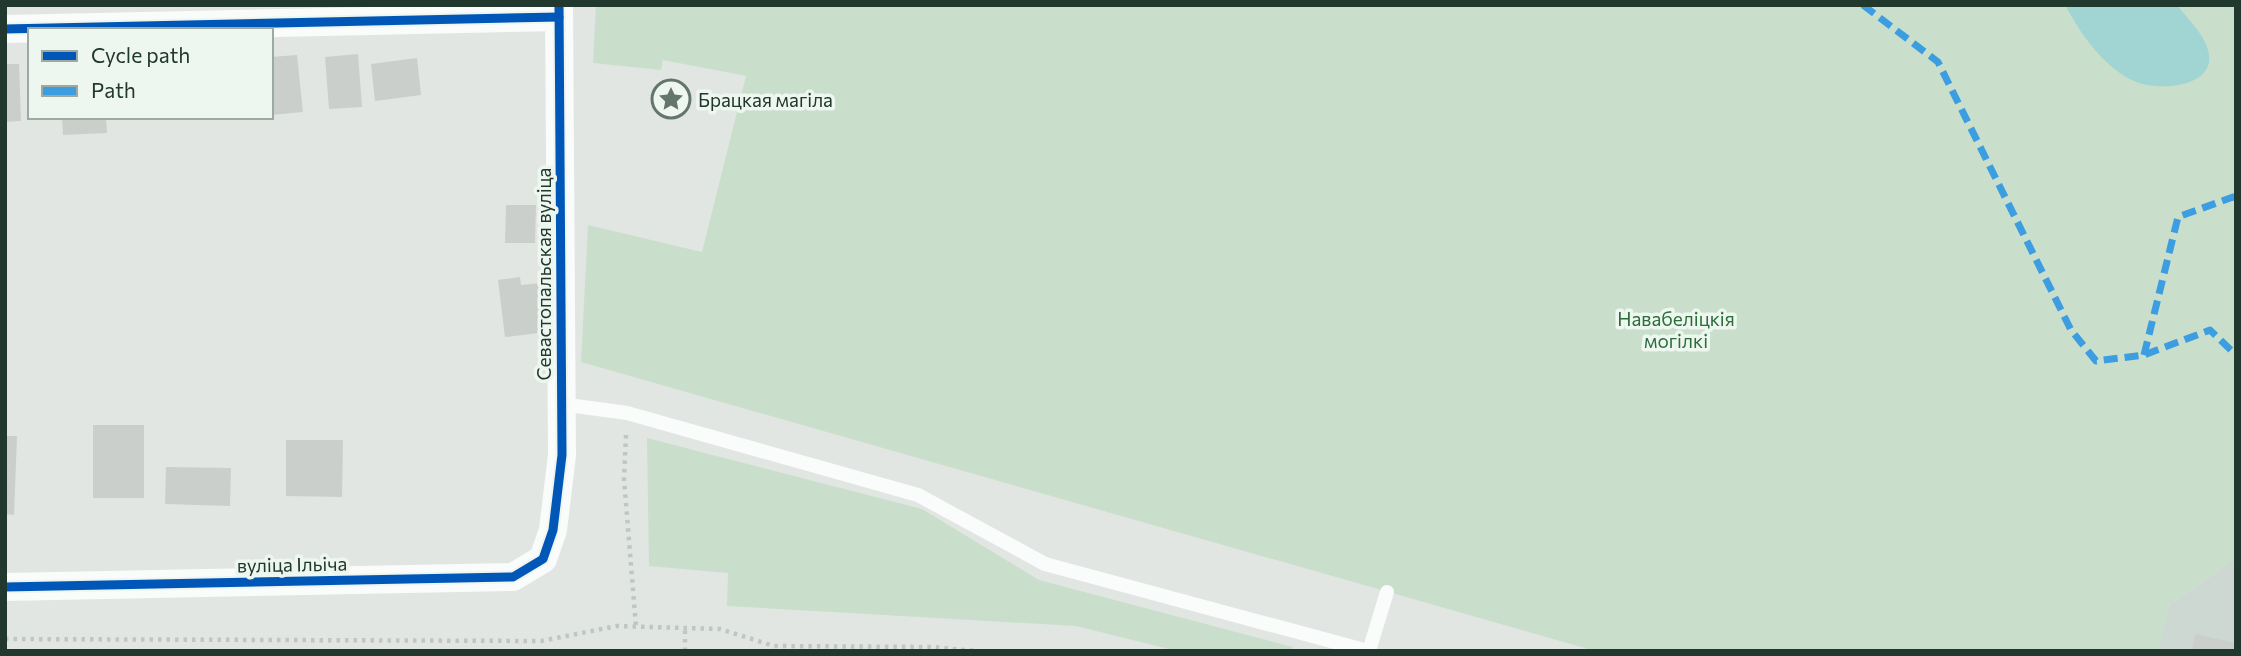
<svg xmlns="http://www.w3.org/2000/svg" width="2241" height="656" viewBox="0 0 2241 656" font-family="Commissioner,sans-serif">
<rect width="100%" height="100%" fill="#e1e6e3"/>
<polygon fill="#ced8d2" points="2236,558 2236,651 2158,651 2169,605"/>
<g fill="#c9dfcc">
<polygon points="596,5 2236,5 2236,558 2169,605 2158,651 1595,651 581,362 588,225 702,252 746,76 663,60 661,70 593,63"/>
<polygon points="647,438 922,509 1039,580 1293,647 1292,651 1177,651 1076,626 727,606 728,573 649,566"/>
</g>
<path fill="#a1d5d4" d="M2065,5H2177C2187,18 2204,34 2208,50C2219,88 2157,92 2134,81C2103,67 2081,34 2065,5Z"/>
<g fill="#cacfcc">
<polygon points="358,54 362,107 329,109 325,57"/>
<polygon points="297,55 303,112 271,115 271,57"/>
<polygon points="417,58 421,95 375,101 371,64"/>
<polygon points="5,64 19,64 21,121 5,122"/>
<polygon points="62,117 106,117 107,133 63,135"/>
<polygon points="506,205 536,205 535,243 505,243"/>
<polygon points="520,277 521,285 541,283 547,332 505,337 498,280"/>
<rect x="93" y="425" width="51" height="73"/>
<polygon points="5,436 17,436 14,515 5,514"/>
<polygon points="286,440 343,440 342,497 286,496"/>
<polygon points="166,467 231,468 230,506 165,504"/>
<polygon points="2195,634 2236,643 2236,651 2192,651"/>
</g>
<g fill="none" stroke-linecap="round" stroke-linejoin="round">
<g stroke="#bfc7c3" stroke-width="4.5" stroke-dasharray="3.5 5" stroke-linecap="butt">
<polyline points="626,435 624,479 636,627"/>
<polyline points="5,639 541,641 617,626 720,629 774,646 932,647 975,651"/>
<polyline points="685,651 685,628"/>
</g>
<g stroke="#fafbfb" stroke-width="14">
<polyline points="561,404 627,413 918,495 1045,564 1368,651"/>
<polyline points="1369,651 1387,592"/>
</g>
<g stroke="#fafbfb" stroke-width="28">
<polyline points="5,29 559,17"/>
<polyline points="5,587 513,577 543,559 553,530 562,455 559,5"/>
</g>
<g stroke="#3c9ee1" stroke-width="7" stroke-dasharray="14 7" stroke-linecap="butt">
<polyline points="1863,5 1938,62 2071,330 2096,361 2144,355 2210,330 2236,355"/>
<polyline points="2144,355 2178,217 2233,197 2236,198"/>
</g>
<defs>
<g id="cycleway">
<polyline points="5,29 559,17"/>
<polyline points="5,587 513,577 543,559 553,530 562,455 559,5"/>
</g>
</defs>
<use href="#cycleway" stroke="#eef6f0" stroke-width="13"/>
<use href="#cycleway" stroke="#0057b8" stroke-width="9"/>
</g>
<defs>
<symbol id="sight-ring" viewBox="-11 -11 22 22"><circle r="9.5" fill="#eef6f0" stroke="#64756d" stroke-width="1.5"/><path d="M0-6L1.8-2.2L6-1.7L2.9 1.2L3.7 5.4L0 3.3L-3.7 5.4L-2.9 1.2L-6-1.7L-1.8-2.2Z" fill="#64756d"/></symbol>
</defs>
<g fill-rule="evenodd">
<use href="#sight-ring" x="649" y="77" width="44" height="44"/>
</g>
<g text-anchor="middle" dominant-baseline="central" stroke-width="7" stroke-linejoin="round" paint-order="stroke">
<g font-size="19" fill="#20382d" stroke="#eef6f0" text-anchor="start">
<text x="698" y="99">Брацкая магіла</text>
</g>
<g font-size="19" fill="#20382d" stroke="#eef6f0">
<text transform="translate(543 274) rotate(-90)">Севастопальская вуліца</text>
<text transform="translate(292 564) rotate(-1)">вуліца Ільіча</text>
</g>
<g font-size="19" fill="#2b6e39" stroke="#eef6f0">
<text x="1676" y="318">Навабеліцкія<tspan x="1676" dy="22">могілкі</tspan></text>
</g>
</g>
<rect width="2241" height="656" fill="none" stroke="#20382d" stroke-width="14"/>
<rect x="28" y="28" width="245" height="91" fill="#eef6f0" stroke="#9caaa2" stroke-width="2"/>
<rect x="42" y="51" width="35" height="10" fill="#0057b8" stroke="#9caaa2" stroke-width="2"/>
<text x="91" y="63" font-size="21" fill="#20382d">Cycle path</text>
<rect x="42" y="86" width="35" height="10" fill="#3c9ee1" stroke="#9caaa2" stroke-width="2"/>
<text x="91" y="98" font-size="21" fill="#20382d">Path</text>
</svg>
